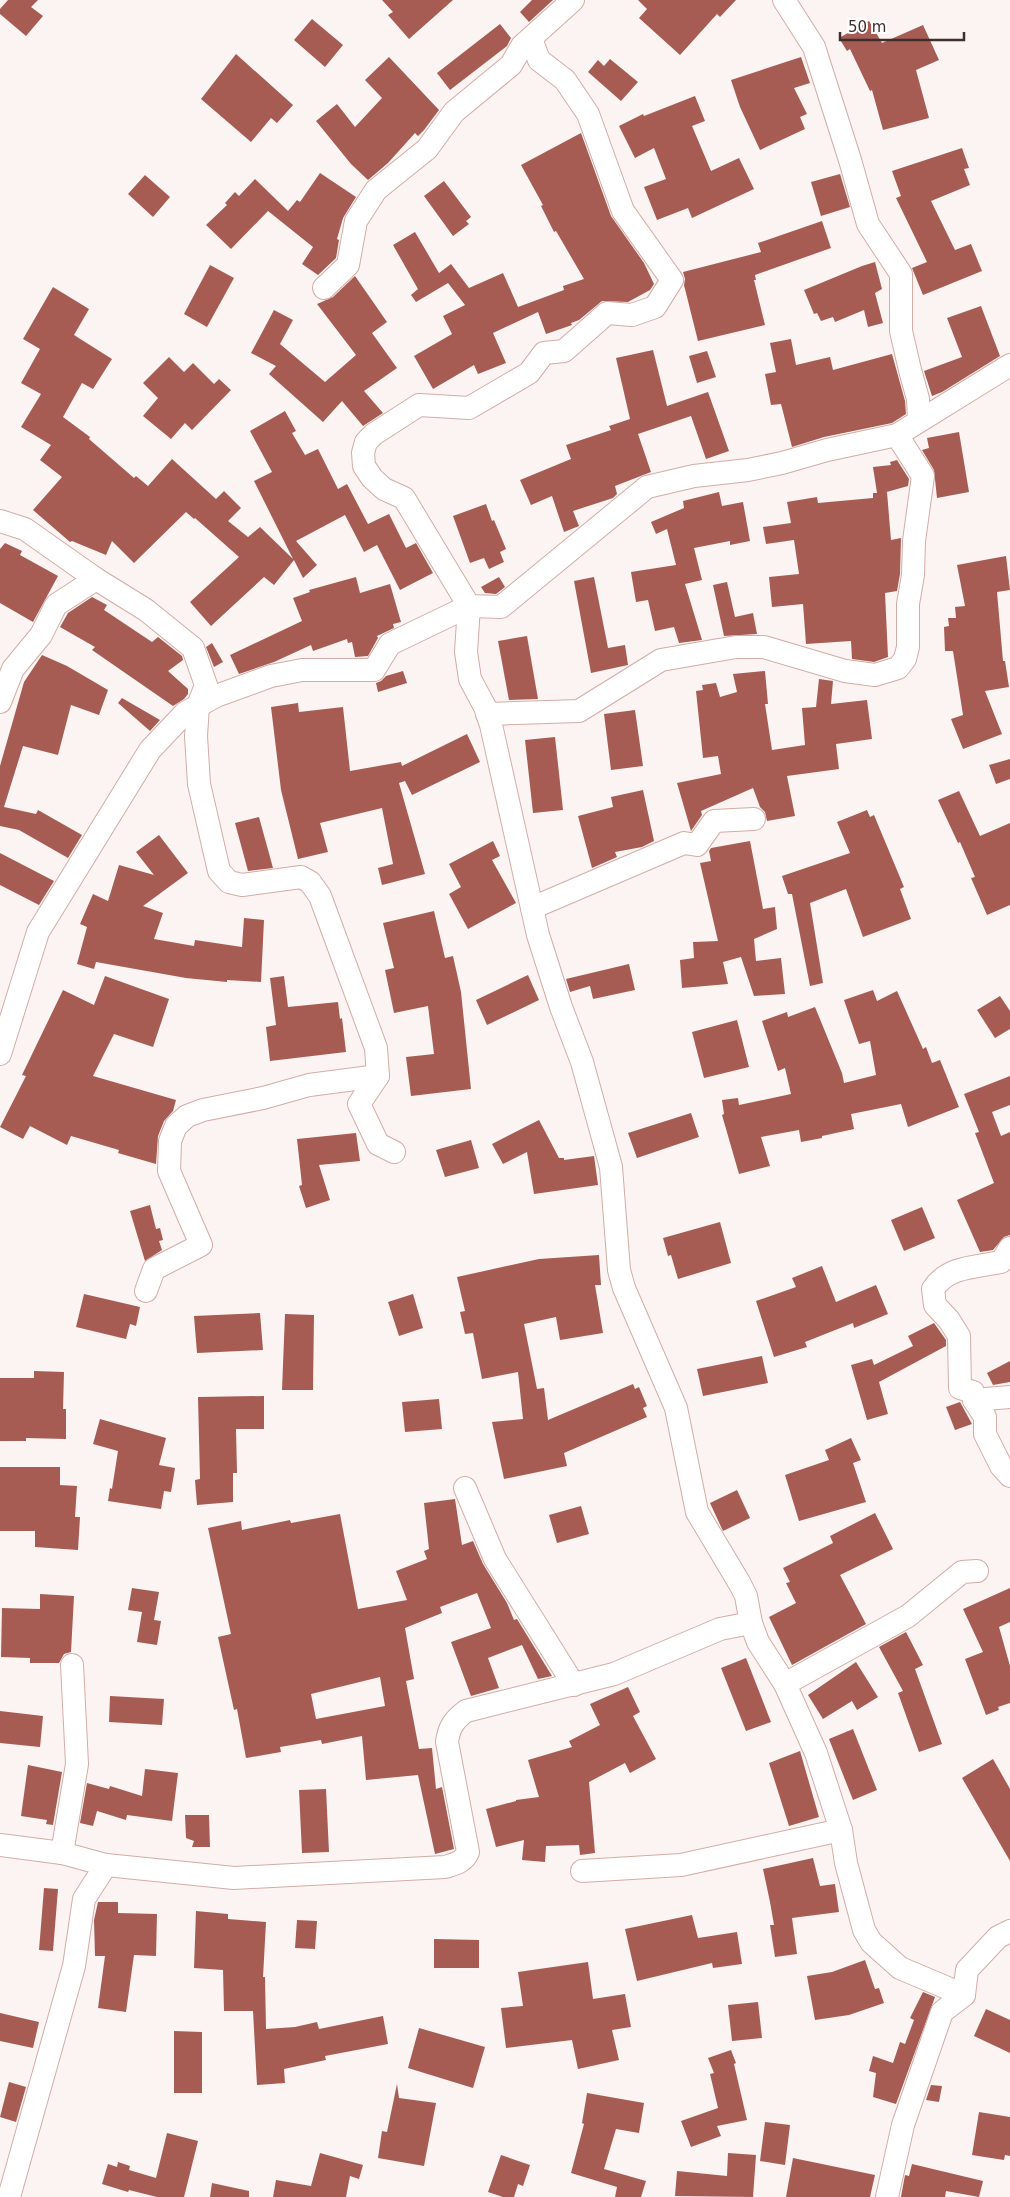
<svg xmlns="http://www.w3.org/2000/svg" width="1010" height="2197" viewBox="0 0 1010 2197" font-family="'DejaVu Sans',sans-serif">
<rect width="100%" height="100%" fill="#fcf4f2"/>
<g fill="#a65c53" fill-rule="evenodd">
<polygon points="8,0 38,0 31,7 43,16 26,36 0,14 0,9"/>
<polygon points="382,0 453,0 409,39 388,15 393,12"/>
<polygon points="532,0 553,0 529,22 520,12"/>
<polygon points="638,0 736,0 720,17 717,14 680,55 639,18 647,9"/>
<polygon points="312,19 343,45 325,67 294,40"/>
<polygon points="869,21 882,43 923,25 939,60 916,70 929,118 883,130 872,90 870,91 850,49 847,51 839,38"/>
<polygon points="500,24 511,38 507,46 450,90 437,73"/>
<polygon points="236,54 293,105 277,123 271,118 251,142 201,99"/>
<polygon points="389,57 439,110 424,130 418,136 415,133 388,163 368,180 351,164 316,121 337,104 355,127 382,98 365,80"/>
<polygon points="801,57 810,83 794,88 807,114 800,117 805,129 760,150 740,107 731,80"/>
<polygon points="610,59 638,82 621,101 588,72 598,60 604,66"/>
<polygon points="695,96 705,121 692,126 711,171 739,158 754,189 692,218 688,208 657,220 644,187 666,179 654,148 635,158 619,126 643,114 644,116"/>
<polygon points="581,133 611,216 644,263 654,284 650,290 628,302 602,301 579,320 571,323 572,325 546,334 538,312 493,333 506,363 478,374 474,365 433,389 414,356 452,334 443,316 465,305 448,283 416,302 411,295 418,289 393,245 415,232 439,273 451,264 469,288 503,273 518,307 564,290 563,286 584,279 556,231 554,232 541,206 543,205 521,165"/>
<polygon points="962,148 969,168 964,169 970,185 931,201 955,250 971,244 982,271 923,295 912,268 927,262 896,198 901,196 892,171"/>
<polygon points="320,173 356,197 343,218 337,239 339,240 336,258 318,275 302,264 313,247 268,211 231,249 206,225 227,205 225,203 235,192 239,196 255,179 288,211 297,200 300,202"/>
<polygon points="840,174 850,207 821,216 811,182"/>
<polygon points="145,175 170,197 153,217 128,194"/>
<polygon points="444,181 471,217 466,221 469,224 453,236 424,196"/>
<polygon points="822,221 831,248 755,275 756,280 754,280 765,325 698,341 684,285 685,279 683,272 761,252 758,243"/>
<polygon points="875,262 882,289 875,293 883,323 868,327 864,310 835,322 833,317 821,321 817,313 814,314 804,290 862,266"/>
<polygon points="210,265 234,278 207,327 184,314"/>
<polygon points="355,276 387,322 372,333 397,368 364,391 383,413 363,426 342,401 323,422 269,374 276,366 251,353 274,310 293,320 280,344 325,382 356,355 317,304 333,297"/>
<polygon points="53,287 89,309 74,335 112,359 93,389 82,383 63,417 90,437 89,439 134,478 136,476 148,486 172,459 216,499 224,491 241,508 228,521 248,537 260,527 293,559 254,481 272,472 250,431 285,411 296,431 292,433 305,455 318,449 338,489 347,484 368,524 389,514 406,548 416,543 433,573 400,590 377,545 364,552 345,515 296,541 317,565 303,578 294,560 274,585 264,577 211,626 190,602 239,557 195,518 194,519 186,512 134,563 112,541 106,555 72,541 70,542 33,510 62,477 40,460 51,445 21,427 41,394 21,383 40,349 23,339"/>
<polygon points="981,306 1000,356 942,392 932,396 924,371 962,357 947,318"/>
<polygon points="791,339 796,365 830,357 833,370 892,354 905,401 906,414 892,423 824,437 792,447 781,404 771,405 765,374 776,372 770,343"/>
<polygon points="653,350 667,406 708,392 729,451 706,459 691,416 638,434 651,472 615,486 617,494 613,498 573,511 579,526 564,532 552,496 531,505 520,480 571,459 566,445 611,430 609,426 630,419 616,358"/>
<polygon points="707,351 716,377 697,383 689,356"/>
<polygon points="169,357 184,372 193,363 214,384 219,379 231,390 192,430 185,423 171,439 143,416 158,398 143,383"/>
<polygon points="959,432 969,492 937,498 934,470 922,450 929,448 927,438"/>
<polygon points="897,460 909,479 908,486 883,493 887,492 891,540 901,538 900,574 897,591 885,593 888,657 874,662 852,659 851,641 806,644 803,604 772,607 769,577 799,574 794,540 766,544 763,527 791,523 787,502 817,497 818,503 873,498 873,493 877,493 873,467 891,465 890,462"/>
<polygon points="719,492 722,506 743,502 750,541 730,545 730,541 694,548 702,580 685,584 702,640 679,643 674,627 655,631 648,600 636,602 631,572 676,565 667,529 656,534 651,522 684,508 683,501"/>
<polygon points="486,504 492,521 494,520 506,549 500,552 504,562 489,569 484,558 470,563 453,516"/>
<polygon points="5,543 22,551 20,555 58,576 33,622 0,603 0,549"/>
<polygon points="1006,556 1010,590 997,592 1003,661 1005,661 1009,687 985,691 1002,734 963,749 951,719 963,715 953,651 945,651 944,627 949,626 948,618 956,618 955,607 965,606 957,565"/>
<polygon points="356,577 360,593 390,584 401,622 393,624 394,628 377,636 378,638 368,656 355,657 352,642 348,643 347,639 313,651 311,645 274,662 239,674 230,655 302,621 293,598 310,592 309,590"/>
<polygon points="499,577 505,587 496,594 485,593 481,587"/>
<polygon points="594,577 608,648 625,645 628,665 591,673 574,581"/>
<polygon points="727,582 735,617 753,613 757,634 724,636 713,585"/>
<polygon points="92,597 107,605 104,610 152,642 158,637 182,656 183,660 168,671 188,689 188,694 184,699 173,706 92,650 95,647 60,627 68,613"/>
<polygon points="527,636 538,699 509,700 498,641"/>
<polygon points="212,643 223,662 214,667 206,647"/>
<polygon points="42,655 67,666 108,690 99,715 71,705 58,755 23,746 4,807 36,814 38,810 82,835 68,858 19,830 0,826 0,766 24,682"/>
<polygon points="403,671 407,683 378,692 376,683 381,681 386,676"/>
<polygon points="765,671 768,704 765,704 772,750 805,745 802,708 816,707 819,679 833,681 831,704 867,700 872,739 836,744 839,769 787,776 795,816 767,821 765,812 760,807 753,788 701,811 702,815 691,831 677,783 721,774 718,756 703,758 696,691 703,690 702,685 716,683 720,697 737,692 733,674"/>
<polygon points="122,698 160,720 150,731 118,703"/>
<polygon points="298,703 299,712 343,707 350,771 401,762 402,766 467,734 480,762 412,795 405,781 399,783 425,874 382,885 378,868 393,864 382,808 320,823 328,852 298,859 281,790 271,707"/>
<polygon points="635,710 643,766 611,770 604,714"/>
<polygon points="555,737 563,810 533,813 525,740"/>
<polygon points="1010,759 1010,779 996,784 989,765"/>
<polygon points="643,790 654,841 642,847 615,852 617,857 592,868 578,816 613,807 611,797"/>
<polygon points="959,791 980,836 1010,823 1010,905 987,915 971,878 975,877 960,842 958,843 938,800"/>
<polygon points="867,810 870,817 874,815 904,887 900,889 911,919 863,937 846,889 810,903 823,983 810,986 792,894 788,894 782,876 850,853 837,822"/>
<polygon points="259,817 273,868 248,871 235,823"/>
<polygon points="159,835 188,873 143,906 163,913 154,939 194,946 195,940 242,947 244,918 264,920 261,982 227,980 227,982 186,978 96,962 94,969 77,964 87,927 80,924 93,894 108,901 119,865 154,875 136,852"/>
<polygon points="493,841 500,856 492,860 516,903 468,929 449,894 461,887 449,864"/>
<polygon points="750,841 763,909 775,907 777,929 754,939 756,961 781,958 785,994 754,996 741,957 723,962 728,984 682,988 680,960 694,958 693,942 718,941 700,863 711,861 709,851 711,848"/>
<polygon points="0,853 54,881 39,905 0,885"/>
<polygon points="434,911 445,958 453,956 461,992 471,1089 411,1096 406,1057 434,1054 428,1006 394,1013 385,970 394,968 383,923"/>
<polygon points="629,964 635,990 593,999 590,986 570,992 566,979"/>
<polygon points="528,975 539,1000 487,1025 476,1000"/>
<polygon points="105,976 169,999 153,1047 114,1034 93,1076 176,1100 173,1111 164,1121 158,1136 156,1164 118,1153 119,1150 71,1136 67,1145 30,1126 23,1139 0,1127 26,1076 22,1075 63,990 94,1005"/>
<polygon points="284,976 288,1007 338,1002 340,1019 342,1018 346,1052 270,1061 266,1027 276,1025 270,978"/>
<polygon points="873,990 877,1001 897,991 923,1049 926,1047 932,1063 940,1060 959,1107 908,1127 901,1104 851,1114 854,1129 822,1136 822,1138 801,1142 799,1130 761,1137 770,1166 739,1174 722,1115 724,1114 722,1100 738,1098 739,1105 791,1094 785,1068 778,1071 762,1021 787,1012 788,1017 815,1007 842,1073 844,1083 876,1075 870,1041 859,1044 844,1000"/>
<polygon points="1000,996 1010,1011 1010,1029 995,1038 977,1010"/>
<polygon points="737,1020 749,1067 704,1078 692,1032"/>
<polygon points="1010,1076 1010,1105 992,1112 1001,1136 1010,1132 1010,1235 1004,1237 993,1250 980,1252 957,1200 994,1183 975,1133 979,1132 964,1094"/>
<polygon points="691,1113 699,1137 637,1158 628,1133"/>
<polygon points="539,1120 559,1158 564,1158 564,1160 594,1156 598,1185 534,1194 527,1152 503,1164 492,1144"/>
<polygon points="356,1133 360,1161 319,1165 330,1200 306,1208 299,1186 302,1185 297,1139"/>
<polygon points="471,1140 479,1168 445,1177 436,1150"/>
<polygon points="150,1205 156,1229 160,1228 163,1240 159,1241 162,1250 145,1261 130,1211"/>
<polygon points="922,1207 935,1238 904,1251 891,1220"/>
<polygon points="720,1222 731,1263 678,1279 671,1255 668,1256 663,1238"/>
<polygon points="599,1255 601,1285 595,1285 603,1333 560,1340 556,1317 524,1324 537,1389 544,1388 548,1420 633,1384 635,1389 639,1387 647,1406 643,1408 647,1417 564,1453 567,1466 504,1479 492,1422 523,1419 518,1372 482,1379 473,1333 465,1334 460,1312 465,1311 457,1277 539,1259"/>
<polygon points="822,1266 836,1302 876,1285 888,1314 854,1328 853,1323 805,1342 807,1347 774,1357 756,1301 796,1287 792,1278"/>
<polygon points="84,1294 140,1307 136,1326 130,1324 126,1339 76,1327"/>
<polygon points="413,1294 423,1328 399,1336 388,1302"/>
<polygon points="260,1313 263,1350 197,1353 194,1316"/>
<polygon points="285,1314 314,1315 313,1390 282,1390"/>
<polygon points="934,1323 946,1340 946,1346 879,1382 888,1414 867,1420 851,1365 872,1359 874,1365 913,1346 908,1336"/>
<polygon points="762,1356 768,1383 703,1396 697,1369"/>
<polygon points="1010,1361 1010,1382 993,1385 987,1373"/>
<polygon points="34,1371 64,1372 63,1409 66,1409 66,1439 26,1438 26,1441 0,1441 0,1378 34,1378"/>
<polygon points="264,1396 264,1429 236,1429 237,1473 233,1473 233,1502 197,1505 195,1480 200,1479 198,1397"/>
<polygon points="439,1399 442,1429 405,1432 402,1402"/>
<polygon points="960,1402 972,1424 955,1430 946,1407"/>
<polygon points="100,1419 166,1438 159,1465 175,1468 171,1492 164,1491 161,1509 108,1501 110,1488 112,1489 118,1451 93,1444"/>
<polygon points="851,1438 861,1460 853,1463 866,1502 799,1521 785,1475 829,1460 825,1450"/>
<polygon points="0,1467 60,1467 60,1485 77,1486 75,1517 80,1517 78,1550 35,1547 35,1531 0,1531"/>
<polygon points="737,1490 750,1518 723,1531 710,1503"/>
<path d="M455,1499L462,1545L473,1541L483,1564L507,1603L514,1620L517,1619L552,1676L538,1679L522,1645L488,1658L499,1688L471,1696L451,1642L491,1628L477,1593L440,1607L442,1613L405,1628L414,1679L406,1681L419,1749L432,1748L436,1789L442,1787L454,1849L435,1854L418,1775L366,1780L362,1736L322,1744L321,1740L280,1747L281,1752L246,1758L237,1709L234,1710L218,1637L231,1634L208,1528L241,1521L242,1530L290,1520L291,1523L340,1514L358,1609L407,1600L396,1571L427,1559L424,1551L429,1549L424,1503ZM380,1677L385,1706L316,1719L311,1694Z"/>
<polygon points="581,1506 589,1534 557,1543 549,1515"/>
<polygon points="875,1513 893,1549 840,1575 866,1624 792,1665 769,1617 796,1603 786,1583 790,1582 783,1568 833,1543 830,1536"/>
<polygon points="132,1588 159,1592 154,1620 161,1621 157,1645 137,1642 142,1612 128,1610"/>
<polygon points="1010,1588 1010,1622 999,1627 1010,1666 1010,1703 998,1707 999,1710 986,1715 965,1659 983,1652 963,1609"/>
<polygon points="40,1594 74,1596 71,1652 64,1654 59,1663 30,1663 30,1658 1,1657 2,1608 40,1609"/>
<polygon points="906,1632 923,1665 915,1669 942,1744 919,1752 898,1693 903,1691 879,1647"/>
<polygon points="746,1658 771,1722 746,1731 721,1668"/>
<polygon points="856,1662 878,1697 857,1710 852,1701 823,1719 808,1695"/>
<polygon points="628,1687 640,1712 633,1716 656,1759 630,1773 625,1763 589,1782 595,1853 580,1855 579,1845 546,1846 545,1862 522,1860 524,1840 496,1847 486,1809 516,1801 516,1800 539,1797 528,1760 572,1747 569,1741 600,1725 590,1704"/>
<polygon points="110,1696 164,1699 162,1725 109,1722"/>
<polygon points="0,1711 43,1716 40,1747 0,1743"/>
<polygon points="853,1729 877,1790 853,1800 829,1739"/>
<polygon points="800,1751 819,1817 789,1826 769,1763"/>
<polygon points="993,1759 1010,1789 1010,1861 962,1778"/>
<polygon points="28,1765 62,1772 53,1825 46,1824 47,1820 21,1816"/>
<polygon points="145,1769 178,1773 172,1821 127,1815 126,1820 97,1811 93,1826 80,1823 87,1783 109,1789 110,1786 142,1796"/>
<polygon points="326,1789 329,1852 302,1853 299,1790"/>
<polygon points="185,1815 209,1815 210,1847 192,1847 194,1841 186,1838"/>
<polygon points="813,1858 820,1886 835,1884 839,1912 792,1918 797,1954 775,1957 770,1925 774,1925 770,1902 763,1869"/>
<polygon points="44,1888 58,1889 53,1951 39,1950"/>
<polygon points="98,1902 118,1902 118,1913 157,1914 156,1956 134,1955 126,2012 98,2008 105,1956 95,1956 94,1920"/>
<polygon points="196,1911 228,1914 228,1919 266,1922 263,1977 265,1977 266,2029 295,2027 317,2022 319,2029 383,2016 388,2044 325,2056 326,2060 284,2069 285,2083 257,2085 253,2011 224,2011 223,1970 194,1968"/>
<polygon points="692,1915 698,1938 737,1932 742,1964 713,1968 712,1963 637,1981 625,1929"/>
<polygon points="297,1920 317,1921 315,1949 295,1948"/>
<polygon points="434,1939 479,1940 479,1968 434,1968"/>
<polygon points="865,1960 875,1989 879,1988 884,2003 849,2015 815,2020 807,1976 832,1972"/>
<polygon points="588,1962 593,1999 625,1994 631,2027 612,2030 619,2060 578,2069 572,2040 506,2048 501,2008 523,2006 518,1972"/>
<polygon points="923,1992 935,1997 896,2104 873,2097 876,2073 869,2071 873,2056 893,2063 900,2042 905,2044 914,2020 910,2018"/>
<polygon points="758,2002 762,2038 732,2041 728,2005"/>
<polygon points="986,2009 1010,2020 1010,2053 974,2036"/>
<polygon points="0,2013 39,2022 33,2048 0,2041"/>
<polygon points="419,2028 485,2047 473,2088 408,2068"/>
<polygon points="174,2031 202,2032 202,2093 174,2093"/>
<polygon points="731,2050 736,2063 734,2064 747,2120 717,2126 721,2136 691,2147 681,2121 718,2108 710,2074 714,2073 708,2058"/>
<polygon points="9,2082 26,2087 16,2122 0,2117"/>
<polygon points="397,2084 399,2098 436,2103 424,2166 378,2158 382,2131 387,2132"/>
<polygon points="931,2085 942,2086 939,2102 926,2100"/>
<polygon points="587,2093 644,2103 639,2133 616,2129 604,2169 646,2181 641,2197 615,2197 617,2187 571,2173 584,2124 582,2123"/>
<polygon points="979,2112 1010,2117 1010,2156 1005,2155 1004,2160 972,2155"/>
<polygon points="765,2122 790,2125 785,2165 760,2161"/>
<polygon points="167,2133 198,2141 184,2197 157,2197 129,2190 128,2192 102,2184 108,2164 117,2167 118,2162 130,2166 129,2170 156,2178"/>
<polygon points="320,2153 363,2165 359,2179 350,2176 346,2197 273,2197 276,2180 311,2186"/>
<polygon points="728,2153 756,2155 753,2197 675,2196 677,2171 727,2176"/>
<polygon points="501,2155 530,2165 523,2186 518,2184 514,2197 503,2197 488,2192"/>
<polygon points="793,2158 875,2175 870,2197 786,2197"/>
<polygon points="912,2164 983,2181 979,2197 946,2191 945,2197 901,2197 905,2175 909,2176"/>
<polygon points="212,2183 249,2191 249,2197 210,2197"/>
</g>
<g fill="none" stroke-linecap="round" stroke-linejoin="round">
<defs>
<g id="minor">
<polyline points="784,0 814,47 850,160 868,224 901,274 901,331 910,370 918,399 919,420"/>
<polyline points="531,39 539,60 565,80 588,114 623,211 672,280 655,307 632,315 607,313 564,351 544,353 529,373 469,408 419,405 374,434 366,442 363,453 364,466 372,478 384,489 404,498 469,606 466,652 470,679 485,707 491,725 538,935 561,1007 582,1062 611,1167 619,1270 624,1288 676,1408 697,1512 740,1584 746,1596 751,1623 758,1642 785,1684 816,1753 841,1830 846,1863 864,1930 871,1942 900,1968 964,1995"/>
<polyline points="324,288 348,265 356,221 376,190 427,149 454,112 511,65 522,46 573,0"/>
<polyline points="0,521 25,529 96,579 146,610 193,648 206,685 198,706 196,736 199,784 219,871 229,882 242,885 301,877 310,882 320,896 376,1048 378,1076 359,1104 378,1144 394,1152"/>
<polyline points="0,702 13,669 41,635 56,605 96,579"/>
<polyline points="487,714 579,711 661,660 736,647 764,647 845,671 875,675 898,668 905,659 908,647 908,604 913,575 914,541 923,476 897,435"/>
<polyline points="532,908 684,843 697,845 714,821 754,819"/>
<polyline points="0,1054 38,932 150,750 185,713 216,696 271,676 302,670 374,670 390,644 469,606 501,607 647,487 694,476 748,470 782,463 827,450 897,435 1010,365"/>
<path d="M1010,1248L1001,1262C976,1267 948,1266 933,1289L935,1305L949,1320L959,1336L960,1388L973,1392L974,1400L985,1417V1434L1001,1466L1010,1476"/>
<polyline points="146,1291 154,1269 201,1245 169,1171 170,1141 176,1126 187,1116 203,1110 263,1098 309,1085 378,1076"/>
<polyline points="974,1400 1010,1397"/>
<polyline points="465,1488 495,1559 574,1685"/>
<polyline points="785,1684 908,1616 962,1572 977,1571"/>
<path d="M0,1845L62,1853L106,1865L234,1878L445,1867C455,1864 464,1862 468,1852L447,1742C449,1727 454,1720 466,1711L614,1674L720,1629L751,1623"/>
<polyline points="62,1853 77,1764 72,1665"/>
<polyline points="582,1871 681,1865 841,1830"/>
<polyline points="9,2197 74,1966 84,1899 106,1865"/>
<polyline points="887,2197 903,2125 942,2012 964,1995 967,1970 998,1937 1010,1931"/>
</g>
</defs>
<use href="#minor" stroke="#d3aca6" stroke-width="24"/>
<use href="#minor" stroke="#fff" stroke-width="22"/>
</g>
<path d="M840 32v8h124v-8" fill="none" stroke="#3e2e2c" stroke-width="2.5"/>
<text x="848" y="32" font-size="15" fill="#3e2e2c" stroke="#ffffff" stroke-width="4" paint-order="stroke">50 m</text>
</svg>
